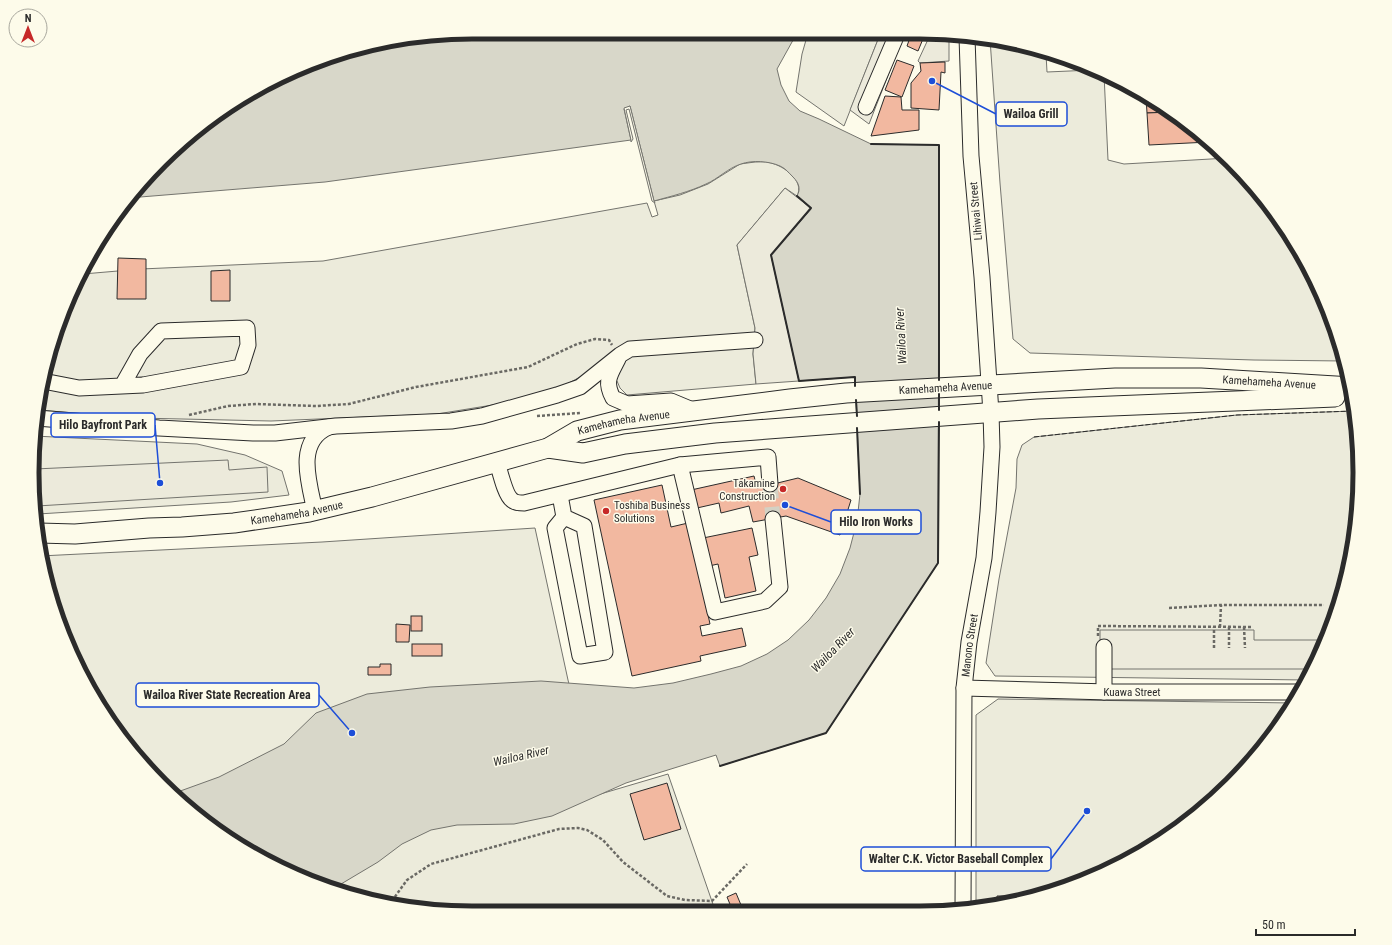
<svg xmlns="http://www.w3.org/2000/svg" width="1392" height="945" viewBox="0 0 1392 945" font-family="'Roboto Condensed',sans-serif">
<rect width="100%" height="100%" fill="#fdfbea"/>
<g fill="#ecebdb" stroke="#74746e">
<polygon points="881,32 844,126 796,92 802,54 808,33"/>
<polygon points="990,39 1005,40 1046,54 1047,72 1092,70 1104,74 1108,160 1124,164 1228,158 1231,161 1286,228 1326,304 1344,361 1254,360 1030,353 1013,339 1000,183"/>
<path d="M755,162C760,162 766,161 771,163C784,166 805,181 797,196L785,188L737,245L755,328L753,354L756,384L627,395L620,388L617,381L590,372L555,390L511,402L437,414L271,421L137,418L38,410L47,359L65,304L83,274L141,269L323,261L647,203L652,217L658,215L654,201L680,195L708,184L740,164Z"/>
<polygon points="1354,411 1360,472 1352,558 1327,641 1306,680 995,676 986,663 999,579 1016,488 1017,459 1022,445 1034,437 1237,415"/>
<polygon points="34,436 197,444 245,455 282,471 289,495 231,502 38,514 33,443"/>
<polygon points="535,528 568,680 597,795 668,774 716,913 473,913 387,905 277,867 205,822 161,784 91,693 55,614 40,556 322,542"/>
<polygon points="998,699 1294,703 1286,717 1231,784 1164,839 1088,879 1006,904 976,907 976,715"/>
</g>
<g fill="#eceadb" stroke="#74746e">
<polygon points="881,32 905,32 869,124 850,110"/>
<polygon points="931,33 949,35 949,61 920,63 918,61"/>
<polygon points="785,188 811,208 771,255 799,381 756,384 753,354 755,328 737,245"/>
<polygon points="228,460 229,470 267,467 268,492 37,506 35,469"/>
<polygon points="1100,630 1254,630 1254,640 1327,640 1311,669 1100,669"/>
</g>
<path fill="#d8d7c9" stroke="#74746e" d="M797,33L777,69L781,85L789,101L800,111L819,119L871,144L939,145L938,563L826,733L720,766L716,755L626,783L552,816L514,824L457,825L431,830L402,844L378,862L336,887L277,867L205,822L172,794L219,777L284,744L316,713L367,694L430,687L541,681L634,688L673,683L711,674L741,666L767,654L788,640L809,620L826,598L840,574L850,548L857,521L860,494L855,377L799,381L771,255L811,209L797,196C801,189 799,183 793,177C789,173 785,168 780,166C769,161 752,160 741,164C728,168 718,179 706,184C689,192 672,196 654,201L630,106L624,109L631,140L325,182L128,198L161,161L228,106L331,55L415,36Z"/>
<polygon fill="#fdfbea" stroke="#74746e" points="630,106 654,201 655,203 652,201 629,109 626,110 633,139 631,142 631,140 624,108"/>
<g fill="#f2b8a0" stroke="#2b2b2b">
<polygon points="912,32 920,32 925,34 918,51 907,46"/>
<polygon points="897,60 914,66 902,97 885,90"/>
<polygon points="945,62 945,73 941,72 939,110 911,108 911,83 921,71 920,63"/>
<polygon points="885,96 901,97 902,110 919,110 919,130 871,136"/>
<polygon points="1146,97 1170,112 1147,113"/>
<polygon points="1170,112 1187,123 1209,142 1149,145 1147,113"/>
<polygon points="118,258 146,259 146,299 117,299"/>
<polygon points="230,270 230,301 211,301 211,271"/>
<polygon points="754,476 757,488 798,478 851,500 840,535 786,516 753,522 749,506 721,513 719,503 697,508 691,490"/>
<polygon points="662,485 671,527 688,523 710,624 700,626 702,636 742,628 746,646 700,656 701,661 632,676 594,500"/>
<polygon points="752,528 758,555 749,557 756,591 725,598 718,564 709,566 703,538"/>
<rect x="411" y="616" width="11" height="15"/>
<polygon points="396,624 410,625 409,642 396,642"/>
<rect x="412" y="644" width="30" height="12"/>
<polygon points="380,664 391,664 391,675 368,675 368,667 380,667"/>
<polygon points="667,783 681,829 644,840 630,794"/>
<polygon points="736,893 741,905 732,909 727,897"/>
<polygon points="997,896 1011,896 1011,900 1020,900 1006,904 997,905"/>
<polygon points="752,905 756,913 742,913 741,911"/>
</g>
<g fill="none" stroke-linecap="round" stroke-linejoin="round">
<polyline stroke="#d3d1c4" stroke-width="15" stroke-dasharray="15 8" stroke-linecap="butt" points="770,484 773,519"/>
<defs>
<g id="minor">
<polyline points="866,107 898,32"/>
<path d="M618,359C610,375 604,381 613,398L627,404L671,401L695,411"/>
<polyline points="43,381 79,388 143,385 241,367 248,345 247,328 161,331 140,354 122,386"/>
<polyline points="37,418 159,428 253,433 275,433 336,426 451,421 482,416 557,395 580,387 620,355 630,349 755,340"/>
<path d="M497,462C500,471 505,495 512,500C515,503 520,503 524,503L680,465L768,457L770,484"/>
<polyline points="680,465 715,612 765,601 780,587 773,519"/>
<polyline points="560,495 564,517 555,528 580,656 605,652 584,526 564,517"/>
<path d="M315,511C309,483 295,441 329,427"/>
<polyline points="1104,647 1104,692"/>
<path id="s1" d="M964,688L1109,692H1299"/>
<path id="s2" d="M963,909L964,688L969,642L984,558L988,512L992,447L991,413L982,277L971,156L967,37"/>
</g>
<g id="major">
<polyline points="548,448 583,453 625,444 715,433 1038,409 1335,397"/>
<path id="s3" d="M39,533L75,534L149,528L182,527L234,523L309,512L372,497L548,448L577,431L620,420L790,399L846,393L1115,378H1201L1352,387"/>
</g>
</defs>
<use href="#minor" stroke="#2b2b2b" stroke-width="17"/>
<use href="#major" stroke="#2b2b2b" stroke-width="21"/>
<g stroke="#6a6964" stroke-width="2.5" stroke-dasharray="3 2" stroke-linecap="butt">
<polyline points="189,415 228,406 256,404 316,406 349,404 416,387 528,367 577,344 595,339 609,340 612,345"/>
<polyline points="537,416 580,413"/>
<polyline points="1169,608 1221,605 1324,605"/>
<polyline points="1220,627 1221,605"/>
<polyline points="1229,627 1229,648"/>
<polyline points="1244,627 1245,648"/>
<polyline points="1098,636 1098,626 1253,627"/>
<polyline points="1214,648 1214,627"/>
<polyline points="389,905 407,880 431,864 559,829 578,828 587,830 603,840 623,862 667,896 685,900 712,901 747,864"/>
</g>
<use href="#minor" stroke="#fdfbea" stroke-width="15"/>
<use href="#major" stroke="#fdfbea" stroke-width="19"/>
<polyline stroke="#2b2b2b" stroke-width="1" stroke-dasharray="5 2" stroke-linecap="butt" points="1034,437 1237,415 1354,411"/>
<g stroke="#2b2b2b" stroke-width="2">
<polyline points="871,144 939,145 939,380"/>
<polyline points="797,196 811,208 771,255 799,381 855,377 855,386"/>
<polyline points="856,400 857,416"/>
<polyline points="939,410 939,394"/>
<polyline points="857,428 860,494"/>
<polyline points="720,766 826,733 938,563 939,422"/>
</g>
</g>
<g fill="#c62828" stroke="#fdfbea" stroke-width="1.5">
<circle cx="783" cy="489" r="4"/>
<circle cx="606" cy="511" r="4"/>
</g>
<g text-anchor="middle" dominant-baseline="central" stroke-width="3" stroke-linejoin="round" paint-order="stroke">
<g font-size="11" fill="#2b2b2b" stroke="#fdfbea">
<text transform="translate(976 211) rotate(-95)">Lihiwai Street</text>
<text stroke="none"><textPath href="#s3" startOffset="1248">Kamehameha Avenue</textPath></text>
<text stroke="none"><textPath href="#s3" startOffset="924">Kamehameha Avenue</textPath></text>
<text stroke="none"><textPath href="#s3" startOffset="600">Kamehameha Avenue</textPath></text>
<text stroke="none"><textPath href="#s3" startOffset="259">Kamehameha Avenue</textPath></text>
<text stroke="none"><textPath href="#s2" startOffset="264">Manono Street</textPath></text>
<text stroke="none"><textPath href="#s1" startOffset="168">Kuawa Street</textPath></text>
</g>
<g font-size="11" fill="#2b2b2b" stroke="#fdfbea" text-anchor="end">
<text x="775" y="483">Takamine<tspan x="775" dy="13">Construction</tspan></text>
<text x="614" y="505" text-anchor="start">Toshiba Business<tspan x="614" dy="13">Solutions</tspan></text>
</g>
<g font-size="12" font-style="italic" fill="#2b2b2b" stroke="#fdfbea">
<text transform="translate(901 336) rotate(-93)">Wailoa River</text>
<text transform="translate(833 650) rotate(-46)">Wailoa River</text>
<text transform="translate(521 756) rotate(-13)">Wailoa River</text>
</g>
</g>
<path d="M0 0H1392V945H0ZM472 39H920A433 433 0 0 1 1353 472V473A433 433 0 0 1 920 906H472A433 433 0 0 1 39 473V472A433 433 0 0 1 472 39Z" fill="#fdfbea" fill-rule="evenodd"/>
<path fill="none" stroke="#2b2b2b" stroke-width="5" d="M472 39H920A433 433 0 0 1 1353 472V473A433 433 0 0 1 920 906H472A433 433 0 0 1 39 473V472A433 433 0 0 1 472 39Z"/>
<path fill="none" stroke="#1d4ed8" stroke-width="1.5" d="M932 81L996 114M160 483L155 425M785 505L831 522M352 733L319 695M1087 811L1051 859"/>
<g fill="#1d4ed8" stroke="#fdfbea" stroke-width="1.5">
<circle cx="932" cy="81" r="4"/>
<circle cx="160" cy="483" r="4"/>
<circle cx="785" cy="505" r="4"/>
<circle cx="352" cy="733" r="4"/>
<circle cx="1087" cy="811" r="4"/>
</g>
<g fill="#fdfbea" stroke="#1d4ed8" stroke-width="1.5">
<rect x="996" y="102" width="71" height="24" rx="4"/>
<rect x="51" y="413" width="104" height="24" rx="4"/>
<rect x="831" y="510" width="90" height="24" rx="4"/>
<rect x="136" y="683" width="183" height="24" rx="4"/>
<rect x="861" y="847" width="190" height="24" rx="4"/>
</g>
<g font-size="12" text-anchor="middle" font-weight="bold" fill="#2b2b2b">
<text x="1031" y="118">Wailoa Grill</text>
<text x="103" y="429">Hilo Bayfront Park</text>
<text x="876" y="526">Hilo Iron Works</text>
<text x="227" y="699">Wailoa River State Recreation Area</text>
<text x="956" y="863">Walter C.K. Victor Baseball Complex</text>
</g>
<g transform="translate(28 28)"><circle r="19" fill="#fdfbea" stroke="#a9a89e"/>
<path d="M0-3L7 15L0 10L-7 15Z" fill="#c62828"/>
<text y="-6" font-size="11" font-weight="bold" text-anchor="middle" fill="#2b2b2b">N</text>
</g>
<path d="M1256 929v6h99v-6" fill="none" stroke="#2b2b2b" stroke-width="2"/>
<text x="1262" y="929" font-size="12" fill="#2b2b2b" stroke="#fdfbea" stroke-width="3" paint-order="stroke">50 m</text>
</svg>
